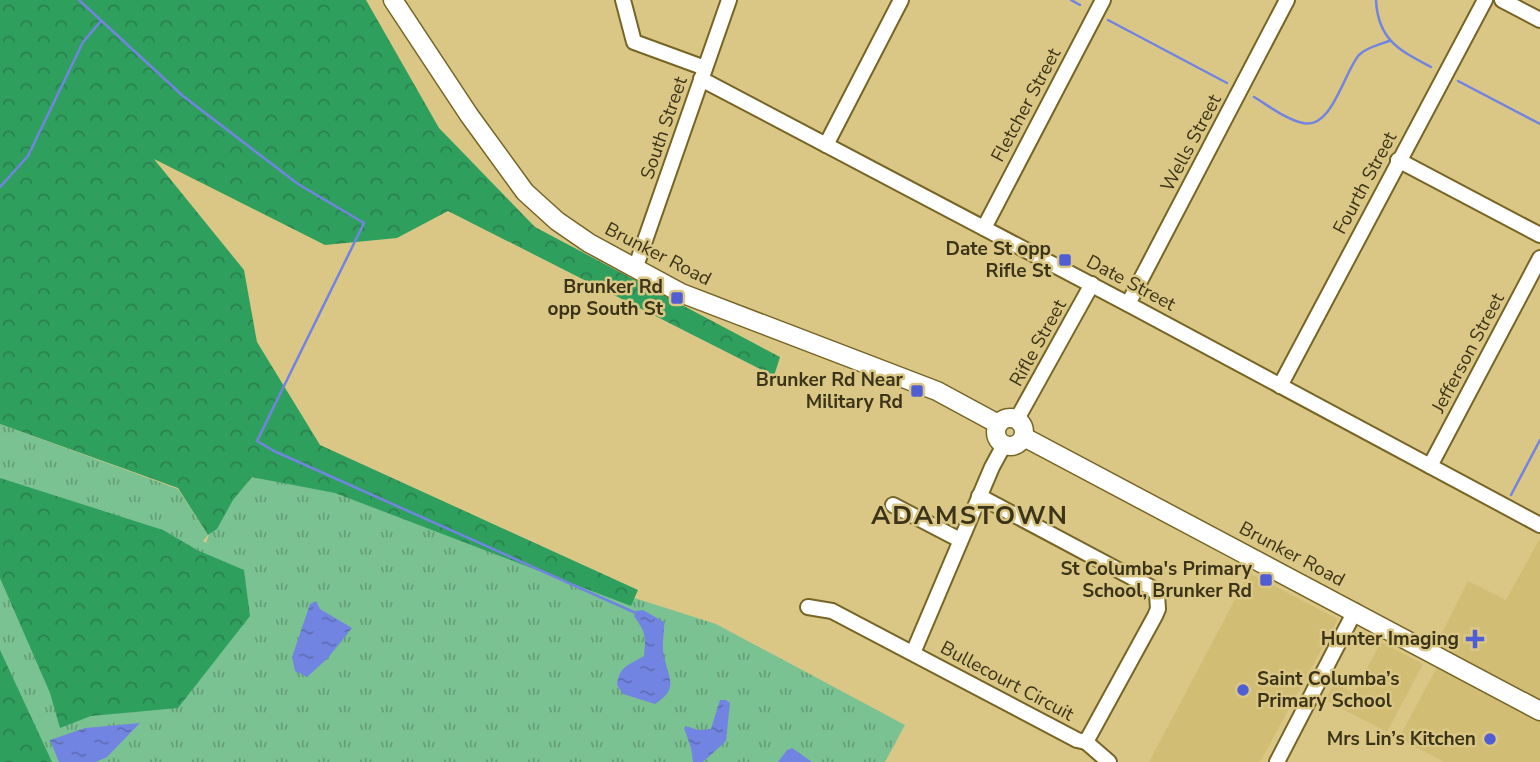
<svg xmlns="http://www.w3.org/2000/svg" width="1540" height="762" viewBox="0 0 1540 762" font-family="'Nunito Sans',sans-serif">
<defs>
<pattern id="grass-tufts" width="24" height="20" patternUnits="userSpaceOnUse" patternTransform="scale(1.75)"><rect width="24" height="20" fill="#7bc292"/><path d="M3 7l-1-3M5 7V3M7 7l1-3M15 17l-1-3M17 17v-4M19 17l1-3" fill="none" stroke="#669e76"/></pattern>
<pattern id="forest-crowns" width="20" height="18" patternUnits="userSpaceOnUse" patternTransform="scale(1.75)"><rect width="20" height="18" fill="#2f9f5e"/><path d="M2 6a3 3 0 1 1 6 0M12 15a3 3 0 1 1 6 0" fill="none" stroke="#29824d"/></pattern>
<pattern id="water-ripples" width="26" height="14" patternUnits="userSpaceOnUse" patternTransform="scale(1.75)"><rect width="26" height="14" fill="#7284e1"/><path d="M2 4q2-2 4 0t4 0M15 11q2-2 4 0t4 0" fill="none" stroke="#5f6db6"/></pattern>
</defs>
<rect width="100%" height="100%" fill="#dac786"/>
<g fill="#d2bd74">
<polygon points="1540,538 1540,762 1444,762 1399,738 1437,667 1428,661 1468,581 1506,600"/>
<polygon points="1249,573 1338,619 1260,762 1149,762"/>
<polygon points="1381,642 1423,664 1387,732 1325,700 1334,683 1354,693"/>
</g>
<polygon fill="url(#grass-tufts)" points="0,424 178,489 208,535 203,541 206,543 242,440 597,586 716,624 905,725 885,762 41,762 0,663"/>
<g fill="url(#forest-crowns)">
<polygon points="0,0 366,0 439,128 535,227 780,357 774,376 448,211 397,238 325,245 154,159 244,270 257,342 320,445 638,590 631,606 335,493 252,477 233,500 217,529 208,535 178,488 0,424"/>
<polygon points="0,478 163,530 197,550 244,570 250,616 178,708 91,716 60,728 50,693 0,578"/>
<polygon points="0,650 52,762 0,762"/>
</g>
<g fill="url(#water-ripples)">
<polygon points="316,601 320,609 352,628 327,659 307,677 295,671 292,657 310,604"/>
<path d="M643,610L664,622C665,633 661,644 664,655C668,679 680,688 655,704L623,694L617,685C619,666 629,665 644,656C646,635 646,634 634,616L636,611Z"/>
<polygon points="720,700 726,700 730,703 726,741 703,762 693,762 691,748 684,728 686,726 698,730 711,729"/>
<polygon points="140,723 107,757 96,762 59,762 50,740 85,728"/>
<polygon points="792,748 812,762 778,762 787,750"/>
</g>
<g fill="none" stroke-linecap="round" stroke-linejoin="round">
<g stroke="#7284e1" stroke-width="2.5">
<polyline points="79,0 183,96 298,184 364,223 257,441 274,451 638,614"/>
<polyline points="1071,0 1080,5"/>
<path d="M1376,0C1378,40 1399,50 1431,67"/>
<polyline points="1108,20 1227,83"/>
<polyline points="1458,81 1540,124"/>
<path d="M1254,97C1269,106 1287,120 1303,123C1332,130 1344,72 1359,55C1367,47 1379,45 1389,41"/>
<polyline points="0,187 28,156 83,42 101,21"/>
<polyline points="1511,495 1540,440"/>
</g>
<defs>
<g id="minor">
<polyline points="623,0 634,42 705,68"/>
<polyline points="1502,0 1540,20"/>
<polyline points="701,79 1128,304 1540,525"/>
<polyline points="826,145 901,0"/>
<polyline points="1398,160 1540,235"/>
<polyline points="984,228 1103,0"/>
<polyline points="635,269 729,0"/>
<polyline points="1128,304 1287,0"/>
<polyline points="1280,386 1485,0"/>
<polyline points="1017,419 1092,284"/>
<polyline points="1430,466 1540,258"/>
<polyline points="893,505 960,540"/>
<polyline points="808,607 832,611 1077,740 1086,742 1155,616 1158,609 1157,594 1150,587 979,496"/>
<polyline points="913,653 992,467 1004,445"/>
<polyline points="1086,742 1109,762"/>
<polyline points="1277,762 1355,611"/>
</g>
<g id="major">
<polyline points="393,0 469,115 525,192 557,221 589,243 681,293 937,391 998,424"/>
<circle cx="1010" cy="432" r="14"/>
<polyline points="1024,437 1540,711"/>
</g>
</defs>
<use href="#minor" stroke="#776525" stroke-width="18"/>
<use href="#major" stroke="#776525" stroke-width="21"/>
<use href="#minor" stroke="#fff" stroke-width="14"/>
<use href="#major" stroke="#fff" stroke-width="18"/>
</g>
<g fill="#505ed4" stroke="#dac786" stroke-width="2.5">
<rect x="1058" y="253" width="14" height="14" rx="3.5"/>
<rect x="670" y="291" width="14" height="14" rx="3.5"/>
<rect x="910" y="384" width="14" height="14" rx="3.5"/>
<rect x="1259" y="573" width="14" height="14" rx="3.5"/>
<path d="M1471.5 628.5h7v7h7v7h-7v7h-7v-7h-7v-7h7z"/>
<circle cx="1243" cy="690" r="7"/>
<circle cx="1490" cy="739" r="7"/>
</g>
<g text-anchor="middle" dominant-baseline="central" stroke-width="5" stroke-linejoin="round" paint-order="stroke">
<g font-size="19" fill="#3c3419" stroke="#dac786">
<text transform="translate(1026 105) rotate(-62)">Fletcher Street</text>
<text transform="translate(664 128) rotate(-71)">South Street</text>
<text transform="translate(1191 143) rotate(-62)">Wells Street</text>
<text transform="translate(1365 183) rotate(-62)">Fourth Street</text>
<text transform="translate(658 254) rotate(27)">Brunker Road</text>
<text transform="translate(1131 283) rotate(28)">Date Street</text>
<text transform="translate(1038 343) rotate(-61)">Rifle Street</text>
<text transform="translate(1468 353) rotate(-62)">Jefferson Street</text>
<text transform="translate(1292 554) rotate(28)">Brunker Road</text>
<text transform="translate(1007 681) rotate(28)">Bullecourt Circuit</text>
</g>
<g font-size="19" font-weight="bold" fill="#3c3419" stroke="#dac786" text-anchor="end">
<text x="1051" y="249">Date St opp<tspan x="1051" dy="22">Rifle St</tspan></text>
<text x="663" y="287">Brunker Rd<tspan x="663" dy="22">opp South St</tspan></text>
<text x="903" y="380">Brunker Rd Near<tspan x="903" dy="22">Military Rd</tspan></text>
<text x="1252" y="569">St Columba's Primary<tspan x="1252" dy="22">School, Brunker Rd</tspan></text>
<text x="1459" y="639">Hunter Imaging</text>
<text x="1257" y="679" text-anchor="start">Saint Columba’s<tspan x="1257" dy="22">Primary School</tspan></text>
<text x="1476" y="739">Mrs Lin’s Kitchen</text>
</g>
<g font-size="26" font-weight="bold" letter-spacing="2" fill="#3c3419" stroke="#dac786">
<text x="970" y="515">ADAMSTOWN</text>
</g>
</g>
</svg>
